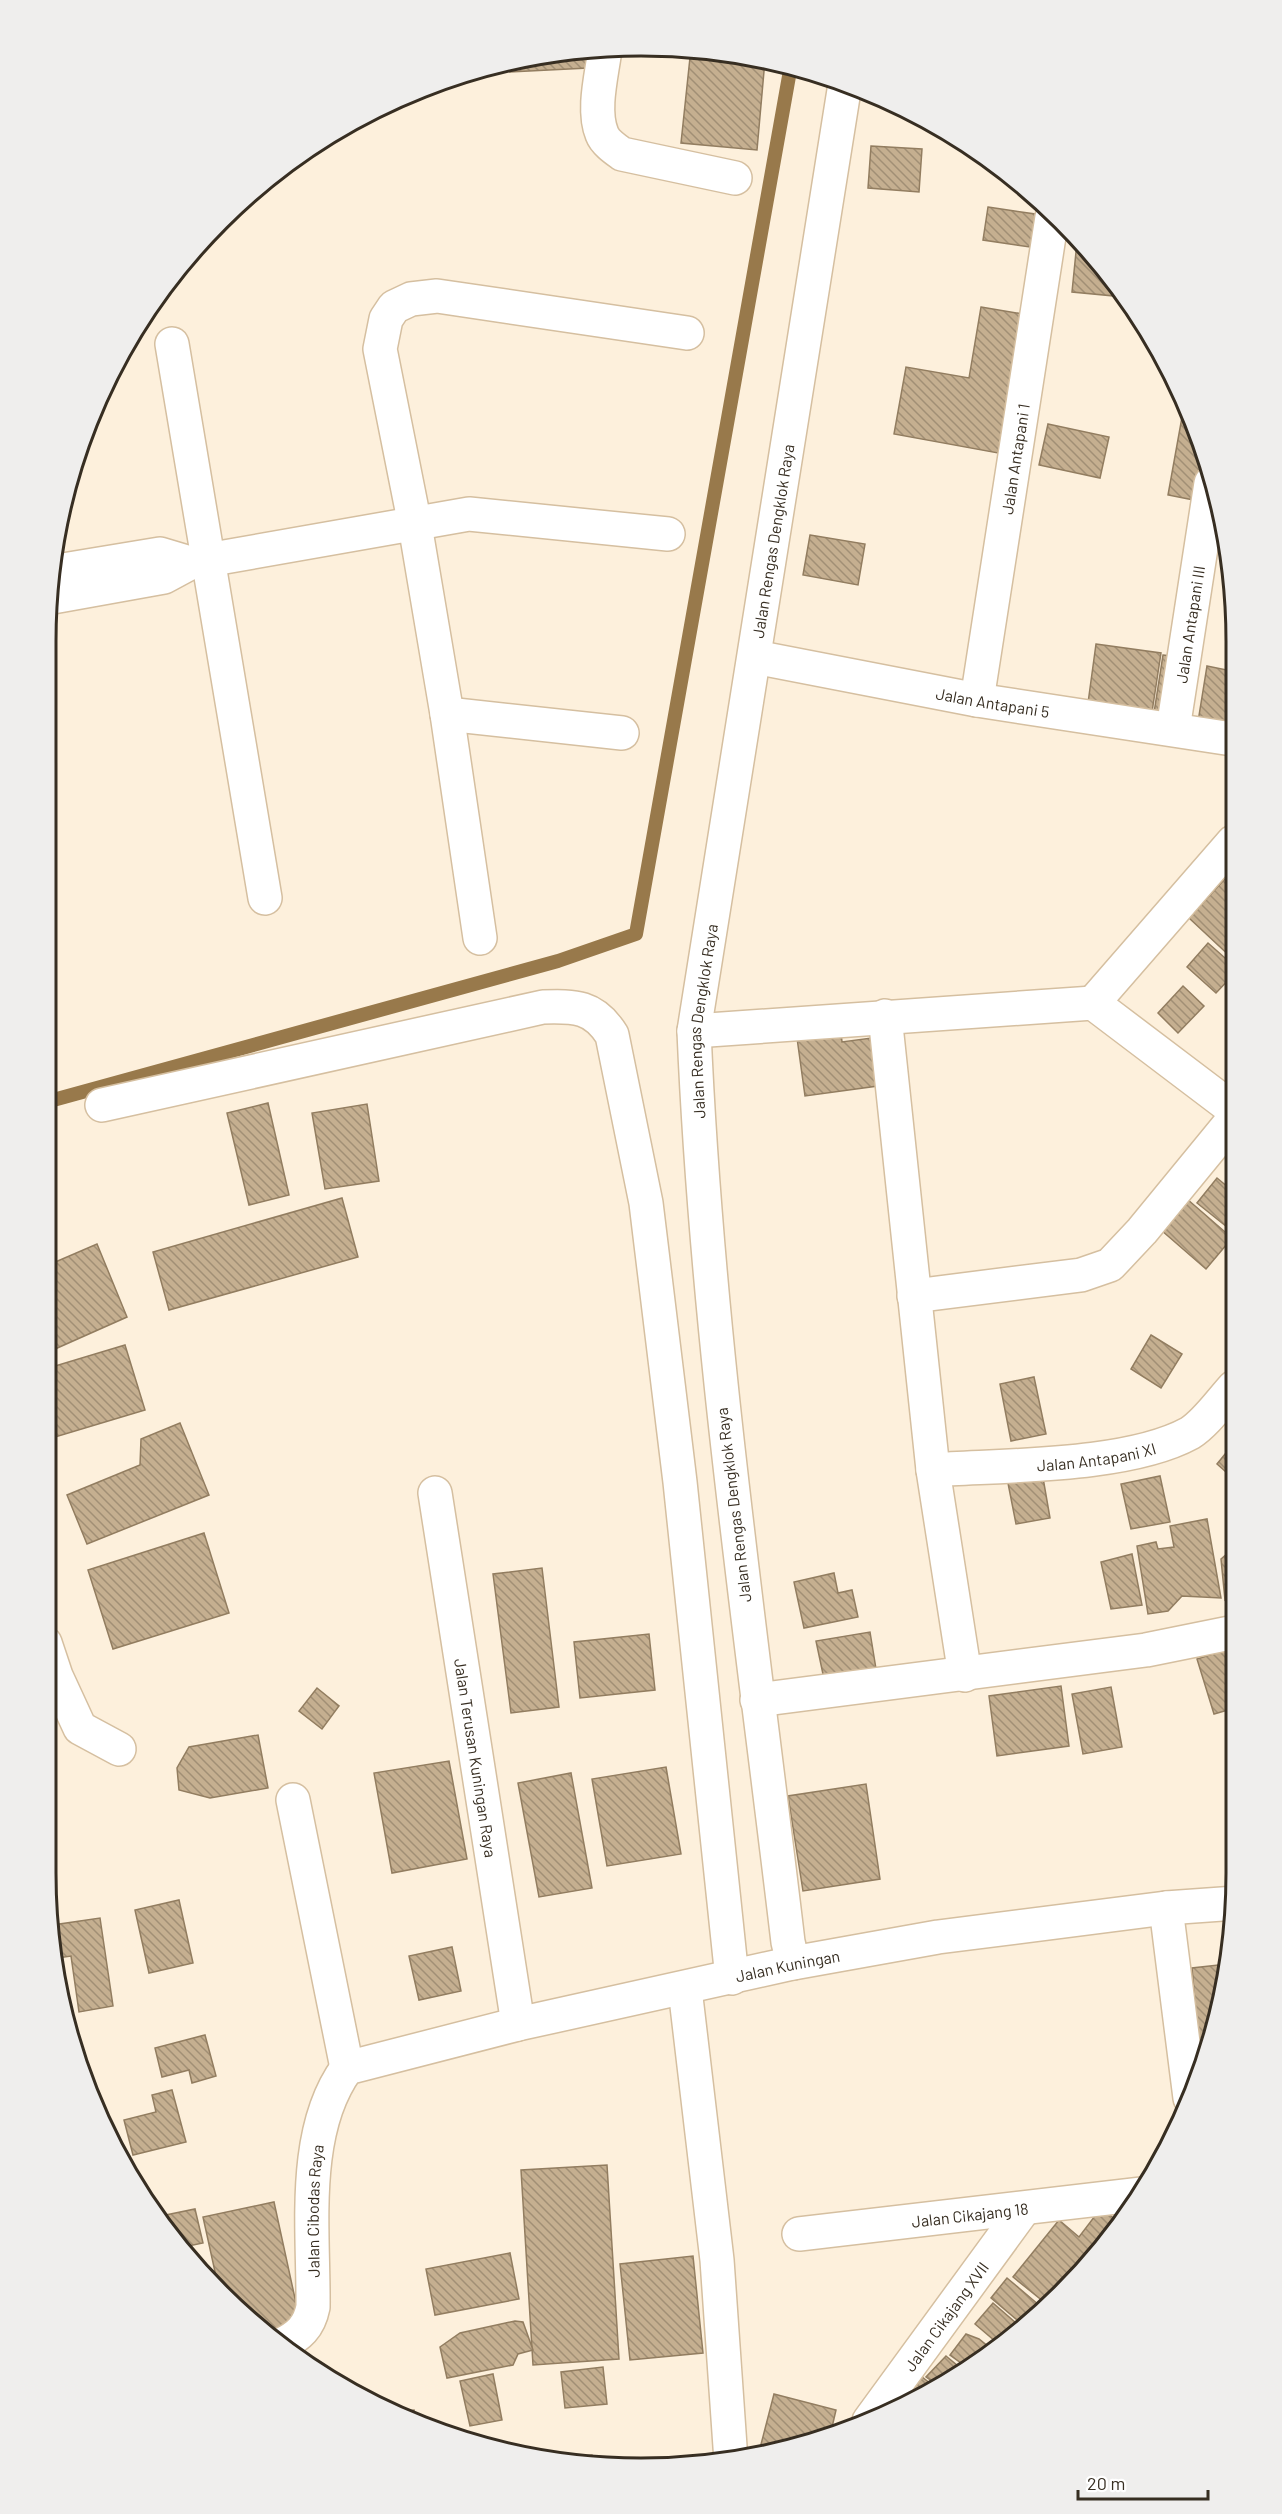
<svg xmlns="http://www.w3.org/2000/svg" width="1282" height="2514" viewBox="0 0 1282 2514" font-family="Barlow,sans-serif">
<defs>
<pattern id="building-back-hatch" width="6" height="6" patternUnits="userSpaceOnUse" patternTransform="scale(1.5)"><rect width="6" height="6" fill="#c5af90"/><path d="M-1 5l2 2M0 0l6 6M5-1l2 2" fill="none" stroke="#a18f75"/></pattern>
</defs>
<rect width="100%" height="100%" fill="#fdf0dc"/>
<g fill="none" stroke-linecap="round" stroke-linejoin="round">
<polyline stroke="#98794b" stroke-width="14" points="46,1102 558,961 636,934 791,65"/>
</g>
<g fill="url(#building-back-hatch)" stroke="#927d60" stroke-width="1.5">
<polygon points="691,48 765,60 757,150 681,143"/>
<polygon points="587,49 588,68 510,72 510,63 563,50"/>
<polygon points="871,146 922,149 919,192 868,188"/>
<polygon points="988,207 1042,215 1037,248 983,240"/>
<polygon points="1077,242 1114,278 1125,297 1072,292"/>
<polygon points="981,307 1023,314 998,453 894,434 906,367 969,378"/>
<polygon points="1182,417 1193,419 1206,466 1199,501 1168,495"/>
<polygon points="1048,424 1109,437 1100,478 1039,465"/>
<polygon points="810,535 865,544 858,585 803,575"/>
<polygon points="1096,644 1161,653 1152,712 1088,703"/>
<polygon points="1163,655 1179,657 1170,716 1154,713"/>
<polygon points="1207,666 1232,671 1232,728 1198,722"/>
<polygon points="1233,870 1233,959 1189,918"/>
<polygon points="1208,943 1233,965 1233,975 1216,993 1187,967"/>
<polygon points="1183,986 1204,1006 1178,1033 1158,1013"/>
<polygon points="841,1032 842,1042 879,1037 885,1085 805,1096 797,1038"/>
<polygon points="268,1103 289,1195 249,1205 227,1113"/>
<polygon points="367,1104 379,1181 325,1189 312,1113"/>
<polygon points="1217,1178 1234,1192 1234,1218 1227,1227 1197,1203"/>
<polygon points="46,1192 56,1221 46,1225"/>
<polygon points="342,1198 358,1257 169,1310 153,1252"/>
<polygon points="1187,1199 1232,1238 1206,1269 1161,1230"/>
<polygon points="97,1244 127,1317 46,1353 46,1266"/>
<polygon points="1151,1335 1182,1354 1161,1388 1131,1369"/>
<polygon points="125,1345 145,1410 45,1440 45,1369"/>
<polygon points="1034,1377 1046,1434 1011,1441 1000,1384"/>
<polygon points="180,1423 209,1495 87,1544 67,1495 140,1465 141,1439"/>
<polygon points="1234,1443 1234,1479 1217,1464"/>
<polygon points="1042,1472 1050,1518 1016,1524 1007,1478"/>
<polygon points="1160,1476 1170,1522 1131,1529 1121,1484"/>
<polygon points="1207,1519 1221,1598 1182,1596 1168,1611 1148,1614 1137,1546 1156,1542 1158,1549 1174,1547 1170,1526"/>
<polygon points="204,1533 229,1613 113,1649 88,1570"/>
<polygon points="1235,1547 1235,1595 1225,1600 1221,1559"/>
<polygon points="1132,1554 1142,1605 1111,1609 1101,1562"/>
<polygon points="542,1568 559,1707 511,1713 493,1574"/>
<polygon points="834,1573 838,1593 852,1590 858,1617 804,1628 794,1582"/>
<polygon points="870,1632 877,1675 824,1679 816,1641"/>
<polygon points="649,1634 655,1690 580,1698 574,1642"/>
<polygon points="1235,1647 1235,1708 1214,1714 1197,1659"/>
<polygon points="1061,1686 1069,1746 997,1756 989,1696"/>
<polygon points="1111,1687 1122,1747 1083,1754 1072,1694"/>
<polygon points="317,1688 339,1706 322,1729 299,1711"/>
<polygon points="258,1735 268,1788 210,1798 179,1790 177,1768 189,1747"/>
<polygon points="449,1761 467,1859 392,1873 374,1773"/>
<polygon points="666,1767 681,1854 607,1866 592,1779"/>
<polygon points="45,1770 51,1784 45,1785"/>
<polygon points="571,1773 592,1888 539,1897 518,1783"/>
<polygon points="866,1784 880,1879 803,1891 788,1796"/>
<polygon points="179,1900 193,1963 149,1973 135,1910"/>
<polygon points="100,1918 113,2006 79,2012 71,1956 58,1958 53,1925"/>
<polygon points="452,1947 461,1991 419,2000 409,1956"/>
<polygon points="1227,1964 1217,2027 1201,2070 1192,1968"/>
<polygon points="205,2035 216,2076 192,2083 189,2070 162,2077 155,2048"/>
<polygon points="172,2090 186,2142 133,2155 124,2120 156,2112 152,2095"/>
<polygon points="607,2165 619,2359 533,2365 521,2170"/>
<polygon points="274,2202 301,2326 266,2334 248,2321 219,2290 203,2217"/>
<polygon points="1101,2208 1121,2224 1063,2294 1049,2306 1013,2277 1059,2220 1079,2237"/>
<polygon points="195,2209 203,2243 179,2248 156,2217"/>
<polygon points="510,2253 519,2299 435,2315 426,2269"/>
<polygon points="693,2256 703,2353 630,2360 620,2264"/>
<polygon points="1007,2278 1039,2305 1023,2325 991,2298"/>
<polygon points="993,2303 1023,2329 1002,2347 975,2324"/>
<polygon points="515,2321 523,2322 533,2350 518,2354 513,2365 447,2378 440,2347 460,2333"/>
<polygon points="966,2334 979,2339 995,2352 968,2368 950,2355"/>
<polygon points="946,2356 964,2371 939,2386 926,2377"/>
<polygon points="603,2367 607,2404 565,2408 561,2372"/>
<polygon points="917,2373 936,2388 912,2403 900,2392"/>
<polygon points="493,2374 502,2420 470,2426 460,2381"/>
<polygon points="774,2394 836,2410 830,2436 796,2449 758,2456"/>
<polygon points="414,2410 415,2424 392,2413"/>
<polygon points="592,2455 609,2468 555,2462 555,2458"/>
</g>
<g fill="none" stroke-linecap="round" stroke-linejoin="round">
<defs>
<g id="street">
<path d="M605,49C602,74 592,110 602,134C605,142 615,149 622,154L735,178"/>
<polyline points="172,344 265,898"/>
<polyline points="51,572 160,554 190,563"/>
<polyline points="47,598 164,577 190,563 469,514 668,534"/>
<path id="s1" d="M755,657L977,700L1232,739"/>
<path id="s2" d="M977,700L1052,217"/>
<polyline points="447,714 622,733"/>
<path id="s3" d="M1173,729L1211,483"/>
<polyline points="480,938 447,714 415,525 380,349 386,319 394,307 411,299 437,296 687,333"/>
<polyline points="1093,1003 1233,842"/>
<polyline points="885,1016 933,1470 965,1675"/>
<polyline points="694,1031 1093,1003 1233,1109"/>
<path d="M102,1105L543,1007C575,1006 594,1006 612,1035L646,1203L680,1482L732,1978"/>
<polyline points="914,1296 1081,1275 1110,1265 1142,1231 1233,1120"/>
<path id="s4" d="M933,1470C1005,1465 1128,1467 1190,1433C1206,1423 1221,1401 1234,1387"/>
<path id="s5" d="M435,1493L518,2024"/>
<polyline points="45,1643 56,1676 80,1728 119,1749"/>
<polyline points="757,1700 1146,1650 1235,1632"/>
<polyline points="293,1800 347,2068"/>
<polyline points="1166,1908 1190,2098"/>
<path id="s6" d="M793,1963L788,1942C752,1638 707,1337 694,1031L845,84"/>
<polyline points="685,1989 717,2260 731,2461"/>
<path id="s7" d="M799,2234L1142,2194"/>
<path id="s8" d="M869,2421L1023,2210"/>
</g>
<g id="secondary">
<path id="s9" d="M281,2345C299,2336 309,2327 313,2307C314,2232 300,2132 347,2068L518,2024L793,1963L938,1937L1166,1908L1236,1903"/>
</g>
</defs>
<use href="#street" stroke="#d5bfa0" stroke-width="36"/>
<use href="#secondary" stroke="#d5bfa0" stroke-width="36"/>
<use href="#street" stroke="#fff" stroke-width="33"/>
<use href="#secondary" stroke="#fff" stroke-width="33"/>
</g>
<g text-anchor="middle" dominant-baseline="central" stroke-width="4.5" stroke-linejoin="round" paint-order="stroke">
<g font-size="16" fill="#372e22" stroke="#fff">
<text stroke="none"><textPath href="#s2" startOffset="244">Jalan Antapani 1</textPath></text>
<text stroke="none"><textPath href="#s6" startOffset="1434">Jalan Rengas Dengklok Raya</textPath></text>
<text stroke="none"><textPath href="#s3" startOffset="106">Jalan Antapani III</textPath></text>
<text stroke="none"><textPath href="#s1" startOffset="242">Jalan Antapani 5</textPath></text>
<text stroke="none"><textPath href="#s6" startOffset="948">Jalan Rengas Dengklok Raya</textPath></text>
<text stroke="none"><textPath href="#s4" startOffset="164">Jalan Antapani XI</textPath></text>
<text transform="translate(733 1505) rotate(-97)">Jalan Rengas Dengklok Raya</text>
<text stroke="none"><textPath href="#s5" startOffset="268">Jalan Terusan Kuningan Raya</textPath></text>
<text stroke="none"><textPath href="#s9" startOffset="750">Jalan Kuningan</textPath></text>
<text stroke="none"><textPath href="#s9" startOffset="148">Jalan Cibodas Raya</textPath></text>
<text stroke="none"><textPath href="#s7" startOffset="172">Jalan Cikajang 18</textPath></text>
<text stroke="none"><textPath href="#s8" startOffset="130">Jalan Cikajang XVII</textPath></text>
</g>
</g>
<path d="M0 0H1282V2514H0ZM641 56H641A585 585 0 0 1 1226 641V1873A585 585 0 0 1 641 2458H641A585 585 0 0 1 56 1873V641A585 585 0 0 1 641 56Z" fill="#efeeed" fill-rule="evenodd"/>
<path fill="none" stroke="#372e22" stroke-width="3" d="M641 56H641A585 585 0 0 1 1226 641V1873A585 585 0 0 1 641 2458H641A585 585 0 0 1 56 1873V641A585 585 0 0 1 641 56Z"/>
<path d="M1078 2490v9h130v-9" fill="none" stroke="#372e22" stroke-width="3"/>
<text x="1087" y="2490" font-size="18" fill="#372e22" stroke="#ffffff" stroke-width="4.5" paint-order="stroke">20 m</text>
</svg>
